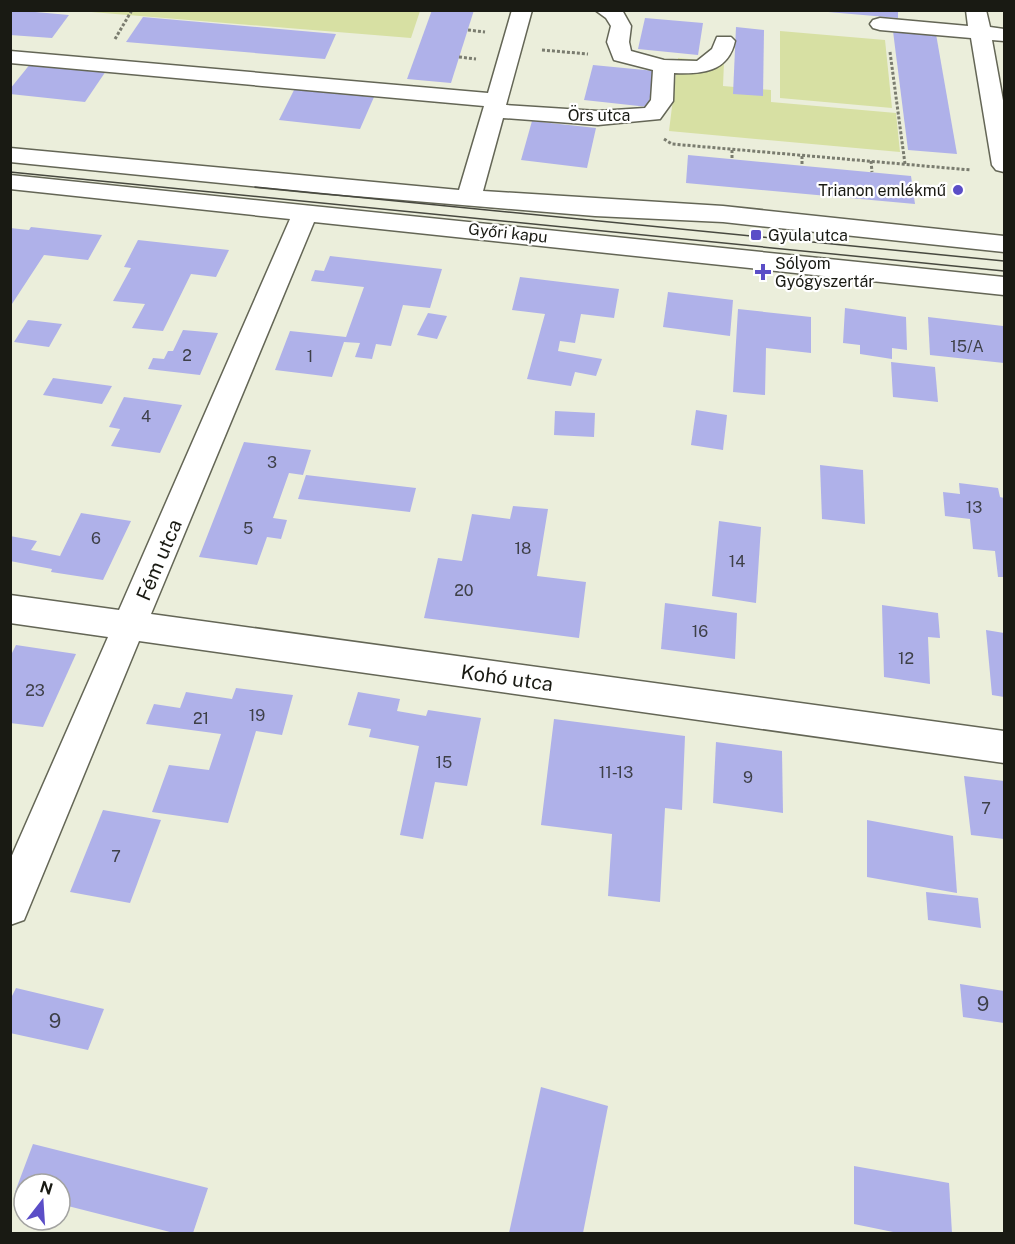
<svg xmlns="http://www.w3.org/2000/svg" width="1015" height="1244" viewBox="0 0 1015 1244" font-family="'Public Sans',sans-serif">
<rect width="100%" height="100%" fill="#ebeedb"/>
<g fill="#d7e0a3">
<polygon points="79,11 420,11 411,38"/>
<polygon points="780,31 885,40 892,108 780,98"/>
<polygon points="678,58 724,62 723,86 771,90 771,102 896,113 900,152 669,131"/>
</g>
<g fill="#afb1e9">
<polygon points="10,10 13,10 69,15 52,38 10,35"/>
<polygon points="432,10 474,10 451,83 407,79"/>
<polygon points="828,10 898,10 898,18 828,12"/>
<polygon points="143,17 336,34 325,59 126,42"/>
<polygon points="645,18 703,23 698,55 638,49"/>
<polygon points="736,27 764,30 763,96 733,94"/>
<polygon points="893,31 936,34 957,154 908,150"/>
<polygon points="31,63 106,71 85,102 10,94 10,89"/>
<polygon points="593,65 655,71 648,107 584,100"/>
<polygon points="295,88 374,97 360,129 279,120"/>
<polygon points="532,121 596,128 587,168 521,160"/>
<polygon points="688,155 911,176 915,204 686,183"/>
<polygon points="31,227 102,235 88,260 44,255 10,307 10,228 29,230"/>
<polygon points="138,240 229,250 216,277 191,274 163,331 132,328 145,304 113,301 131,268 124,267"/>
<polygon points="330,256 442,269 430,308 403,305 391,346 376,344 372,359 355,357 360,343 344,342 332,377 275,370 290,331 346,337 364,287 311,281 315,270 324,271"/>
<polygon points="520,277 619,289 614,318 581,314 575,343 560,341 558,351 602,359 596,376 575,372 571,386 527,379 545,314 512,310"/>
<polygon points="668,292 733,300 730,336 663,327"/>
<polygon points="845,308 906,317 907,350 892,348 892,359 860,354 860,345 843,343"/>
<polygon points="738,309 811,317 811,353 766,348 765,395 733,392"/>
<polygon points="428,313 447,316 437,339 417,335"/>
<polygon points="928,317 1003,326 1004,363 930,355"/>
<polygon points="28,320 62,324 49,347 14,342"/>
<polygon points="183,330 218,333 200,375 148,369 153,358 164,359 168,351 173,351"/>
<polygon points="891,362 935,367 938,402 893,397"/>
<polygon points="53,378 112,386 102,404 43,395"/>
<polygon points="124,397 182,405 160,453 111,446 120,429 109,427"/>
<polygon points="696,410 727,415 723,450 691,445"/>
<polygon points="555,411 595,413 594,437 554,435"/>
<polygon points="244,442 311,450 303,475 289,473 273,518 287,520 281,539 267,537 257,565 199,557"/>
<polygon points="820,465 863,470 865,524 822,519"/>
<polygon points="306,475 416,488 410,512 298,499"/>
<polygon points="959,483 998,488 1000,497 1004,498 1004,577 998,577 995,551 973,549 970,519 945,516 943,492 960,494"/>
<polygon points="513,506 548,509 537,576 586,582 579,638 424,618 438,558 462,561 472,514 510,519"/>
<polygon points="81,513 131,521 103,580 51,572 52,569 10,561 10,536 37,541 31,550 60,556"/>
<polygon points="719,521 761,527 756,603 712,596"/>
<polygon points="665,603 737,613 735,659 661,649"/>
<polygon points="882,605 938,613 940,638 928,637 930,684 884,677"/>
<polygon points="986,630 1004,633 1004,697 992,695"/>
<polygon points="16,645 76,654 43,727 10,723 10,657"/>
<polygon points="236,688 293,695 282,735 256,731 228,823 152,812 169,765 209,770 221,734 146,724 154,704 180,708 186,692 232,699"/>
<polygon points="358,692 400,699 397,711 426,716 428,710 481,718 467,786 435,782 423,839 400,835 419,746 369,737 371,729 348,725"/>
<polygon points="554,719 685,736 682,810 665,808 660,902 608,896 612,834 541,825"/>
<polygon points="716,742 782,751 783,813 713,803"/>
<polygon points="964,776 1004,781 1004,839 971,835"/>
<polygon points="103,810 161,820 130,903 70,892"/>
<polygon points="867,820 953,836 957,893 867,877"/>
<polygon points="926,892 978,898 981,928 928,920"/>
<polygon points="960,984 1004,991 1004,1023 963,1017"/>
<polygon points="16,988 104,1009 88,1050 10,1033 10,1000"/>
<polygon points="541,1087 608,1106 583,1233 509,1233"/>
<polygon points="33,1144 208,1188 193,1233 174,1233 60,1204 60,1184 24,1184 24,1194 15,1192"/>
<polygon points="854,1166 949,1183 952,1233 898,1233 854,1224"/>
</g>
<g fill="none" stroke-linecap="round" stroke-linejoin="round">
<defs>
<g id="minor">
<path d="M512,10H532L506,105L598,111L645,108L651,100L653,70L614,60L607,42L611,26L606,18L595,10H622L631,26L629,42L631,51L664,60L697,61L712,49L717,37H731L735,41C728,73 701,74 674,73L673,101L660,119L598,125L503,118L483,191L723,206L1004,236V252L723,222L595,216L320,193L10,162V148L459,190L484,106L10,63V51L488,93Z"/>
<polygon points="966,10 986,10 990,27 1004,29 1004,41 992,40 1004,106 1004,172 996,170 992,165 971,38 880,30 873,28 870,24 873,20 880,18 968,26"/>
<polygon points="10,175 1004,277 1004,295 314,222 151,614 1004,731 1004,763 139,641 24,920 10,925 10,860 108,637 10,623 10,595 119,610 290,219 10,189"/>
</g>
</defs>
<use href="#minor" stroke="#646656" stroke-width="3"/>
<g stroke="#7a7c6f" stroke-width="3" stroke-dasharray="3 2" stroke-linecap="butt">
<polyline points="468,30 485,32"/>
<polyline points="115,39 132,10"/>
<polyline points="542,50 588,54"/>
<polyline points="890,52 905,164"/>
<polyline points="459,57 476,59"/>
<polyline points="664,139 672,144 971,170"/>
<polyline points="732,150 732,159"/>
<polyline points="802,156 802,166"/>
<polyline points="871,161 872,172"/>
</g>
<use href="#minor" fill="#fff" fill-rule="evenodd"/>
<g stroke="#47483f" stroke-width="1.5">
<polyline points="10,172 1004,271"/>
<polyline points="255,187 1004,261"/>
</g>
</g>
<g fill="#5b4ec7" stroke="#fff" stroke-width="2">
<circle cx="958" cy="190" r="6"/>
<rect x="750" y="229" width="12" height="12" rx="3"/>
<path d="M760 263h6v6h6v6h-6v6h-6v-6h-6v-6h6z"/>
</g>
<g text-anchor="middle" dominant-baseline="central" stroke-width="4.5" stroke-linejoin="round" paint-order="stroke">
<g font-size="16" fill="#191a13" stroke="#fff">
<text x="599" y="115">Örs utca</text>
<text transform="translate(508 233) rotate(6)">Győri kapu</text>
</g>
<g font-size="16" fill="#191a13" stroke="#fff" text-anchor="start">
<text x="946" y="190" text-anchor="end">Trianon emlékmű</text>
<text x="768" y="235">Gyula utca</text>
<text x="775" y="263">Sólyom<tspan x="775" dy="18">Gyógyszertár</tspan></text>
</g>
<g font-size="16" fill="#3e4048">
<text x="967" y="346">15/A</text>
<text x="187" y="355">2</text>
<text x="310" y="356">1</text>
<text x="146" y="416">4</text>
<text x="272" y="462">3</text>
<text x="974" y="507">13</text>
<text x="248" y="528">5</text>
<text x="96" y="538">6</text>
<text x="523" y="548">18</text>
<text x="737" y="561">14</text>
<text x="464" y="590">20</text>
<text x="700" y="631">16</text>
<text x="906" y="658">12</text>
<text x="35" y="690">23</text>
<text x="257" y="715">19</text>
<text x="201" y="718">21</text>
<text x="444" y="762">15</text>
<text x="616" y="772">11-13</text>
<text x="748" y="777">9</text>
<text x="986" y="808">7</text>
<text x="116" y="856">7</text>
</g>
<g font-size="20" fill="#191a13" stroke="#fff">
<text transform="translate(159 560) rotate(-67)">Fém utca</text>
<text transform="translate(507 678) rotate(8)">Kohó utca</text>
</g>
<g font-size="20" fill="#3e4048">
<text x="983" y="1004">9</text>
<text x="55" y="1021">9</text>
</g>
</g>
<rect width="1015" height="1244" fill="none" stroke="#191a13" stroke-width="24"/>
<g transform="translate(42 1202) rotate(17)"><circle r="28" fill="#ffffff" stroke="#a3a3a1" stroke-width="1.5"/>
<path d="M0-4.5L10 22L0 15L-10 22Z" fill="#5b4ec7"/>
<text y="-9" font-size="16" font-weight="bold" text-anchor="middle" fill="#191a13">N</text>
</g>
</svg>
